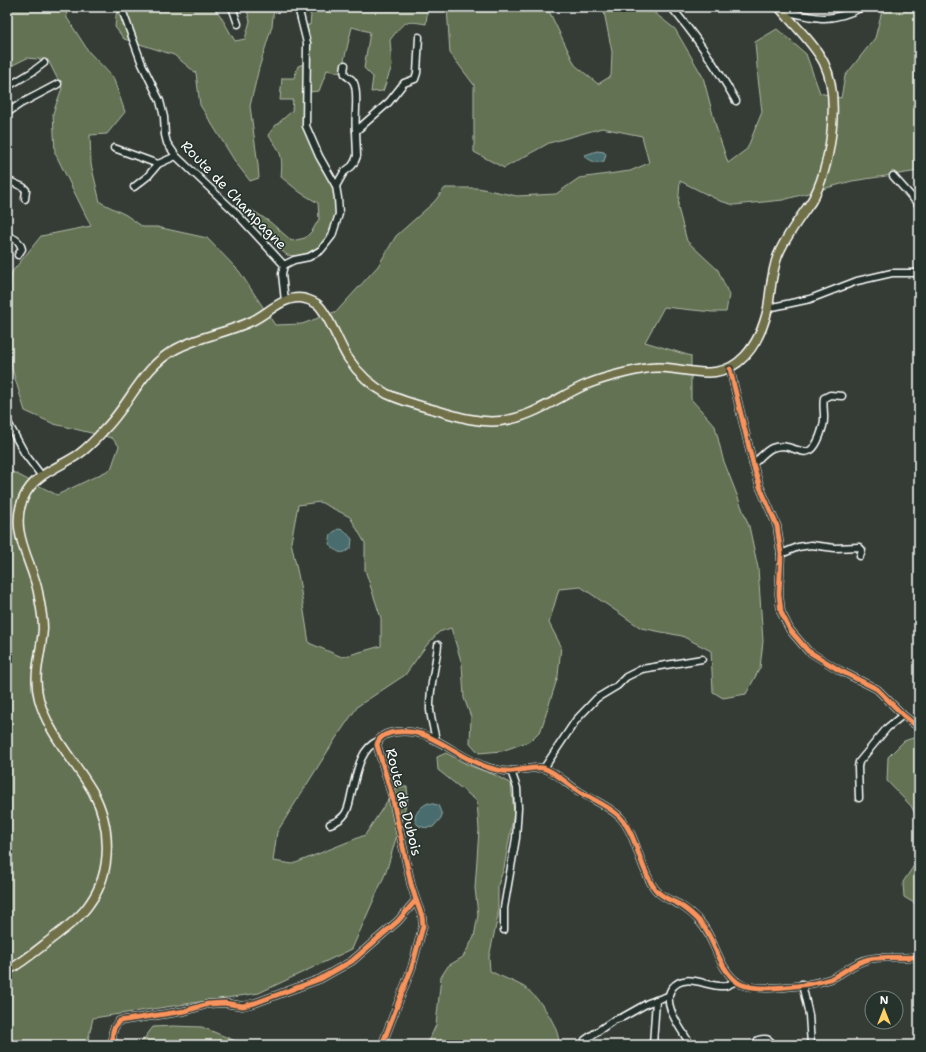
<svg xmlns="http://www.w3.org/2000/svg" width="926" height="1052" viewBox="0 0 926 1052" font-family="'Shantell Sans',sans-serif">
<rect width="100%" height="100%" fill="#343c35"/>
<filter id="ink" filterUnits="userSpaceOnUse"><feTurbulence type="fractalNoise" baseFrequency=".025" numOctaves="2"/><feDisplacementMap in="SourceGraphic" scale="8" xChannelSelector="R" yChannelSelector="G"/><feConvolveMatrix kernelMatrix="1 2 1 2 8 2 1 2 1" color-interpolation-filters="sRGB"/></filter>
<g filter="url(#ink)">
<g fill="#647253" stroke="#b2b8a9" fill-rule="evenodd">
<path d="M7,7H66L67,18L89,52L113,77L125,112L107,134L90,135L91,164L100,202L126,215L143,227H157L207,238L239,271L275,325L302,324L337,311L378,266L396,236L434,202L445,188H478L517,196L556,194L579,178L630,171L649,163L642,136L602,128L549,143L504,168L474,152V85L450,53L447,7H536L550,13L575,65L598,84L611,76L612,52L603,7H647L675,29L703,77L717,130L728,163L747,149L762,112L758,78L755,42L777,29L806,54L820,93L841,98L845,76L875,38L883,7H919V171L852,181L783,200L734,205L720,201L680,181L678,208L687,241L718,270L729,295L726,312H712L664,307L645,342L691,356V399L715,426L723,459L749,526L758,568L763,641L760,668L746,694L723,698L713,692L711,651L682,636L641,628L581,587L559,589L549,623L561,646L558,676L541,730L530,741L502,751L479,753L470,743L471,717L464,698L462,664L451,628L439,632L426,646L405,675L358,706L336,738L277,832L273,861L293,864L365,835L397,786L407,787L408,798L386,872L352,949L259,993L93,1018L87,1045H7V467L11,471L57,495L111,469L119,446L112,438L54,424L25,411L12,369L7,327V309L12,272L41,236L91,226L55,153L53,113L62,88L48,60L27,58L7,68ZM320,502L350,517L365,543V570L381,618V646L342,657L309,643L299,579L291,542L298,505Z"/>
<polygon points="117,7 213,7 220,15 235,41 245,39 250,21 246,7 274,7 272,26 259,68 250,106 258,165 259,178 250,181 236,163 200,105 196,73 174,55 124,39 115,27"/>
<path d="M303,7H428L426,24C403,20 404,22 390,40L392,66L383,91L371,92L373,77L364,68L370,32L352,27L341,73L327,70L319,91L309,92L304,103V126L334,187L338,205L336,217L330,235L321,245L308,254L295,256L287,255L278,248L246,210H252L270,222L292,241L305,238L312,231L319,219L318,203L301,193L281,177C283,156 281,151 268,135L275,126L292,111L293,100H280L282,78H294L298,66L309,62L310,45L307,25H310L311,15Z"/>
<polygon points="919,736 919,821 911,806 887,781 888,757 904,741"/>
<path d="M446,753L468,765L495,775L511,784L514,813L504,868L498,885V916L489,957L490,971C501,977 514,981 524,987C539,997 560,1027 559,1045H427L436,1025L441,977L448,966L463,957L474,937L478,915L475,888L479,830L477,801L438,770L437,757Z"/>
<polygon points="919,858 919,906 904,897 903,882"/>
<polygon points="173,1026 202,1027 245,1045 139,1045 153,1027"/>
</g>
<g fill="#496d6e" stroke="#92a7a8">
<path d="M597,151L604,152L606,154L604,161C597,165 592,161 585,157V155Z"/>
<path d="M338,529L344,530L352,539L351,548C340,557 337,551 329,544L331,534Z"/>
<path d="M428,803L438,805L442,815L441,818L433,827C410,831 410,812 428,803Z"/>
</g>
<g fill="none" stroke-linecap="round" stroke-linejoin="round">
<defs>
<g id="minor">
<polyline points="121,7 142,64 160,101 164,117 165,135 167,143 176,156 235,212 284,265"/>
<polyline points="232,7 238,24"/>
<path d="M671,7C697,37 716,66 736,101"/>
<path d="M781,10C814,18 830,24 862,7"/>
<path d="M345,65C342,80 350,74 354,83C359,94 354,118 356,131L389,102L404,83L415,79L417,73L419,37"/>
<polyline points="7,87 32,72 44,63"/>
<polyline points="7,113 20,104 58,84"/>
<polyline points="114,148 158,164 176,156"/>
<polyline points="893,176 919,205"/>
<polyline points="7,180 23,187 26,190 25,199"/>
<polyline points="336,186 344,172 352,166 355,161 357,156 356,131"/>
<polyline points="134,187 148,176 158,164"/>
<path d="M7,236C15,238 20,241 22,249L18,255"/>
<polyline points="285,301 282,274 284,265 294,260 309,257 321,250 332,236 339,214 338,198 336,186 319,156 306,126 307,43 298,7"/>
<polyline points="768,308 810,299 857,281 892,273 919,273"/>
<polyline points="730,369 753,464 760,487 777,526 781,554 779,594 781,612 790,630 808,651 839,670 877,689 903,715 914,724 919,725"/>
<polyline points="7,421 25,454 41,475"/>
<path d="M753,464C759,459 765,451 772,448C796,438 810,474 823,426C826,417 822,407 824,398L830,395L842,396"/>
<polyline points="781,554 798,547 811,545 835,548 859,547 862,550 860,556"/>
<path d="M436,740C434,730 431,720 430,710C429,687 436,666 438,645"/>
<polyline points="544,768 576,720 597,698 617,686 626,677 642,669 702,659"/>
<polyline points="859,798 858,767 859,762 887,728 903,715"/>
<path d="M330,824C351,817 348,804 353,787C357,771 361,748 378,741"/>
<polyline points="504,930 504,908 516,838 518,808 517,788 511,771"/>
<polyline points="802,984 809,1015 811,1045"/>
<polyline points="585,1040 614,1020 623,1017 648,1003 668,996"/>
<path d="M758,1040C765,1038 769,1038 773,1045"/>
<path d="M688,1041C680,1027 661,1003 672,988C685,971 708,988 725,986C729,985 732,983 736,981"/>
<path d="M114,1045C111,1035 112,1029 119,1021L185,1011L208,1004L224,1003L243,1006L255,1003L320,979L352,961L398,921L416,900"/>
<path d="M382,1045L412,967L423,926L422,916L416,900L411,884L392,796L377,745C380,729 408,730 421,734C425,735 429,737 433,739C452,748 469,762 490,768C497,770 506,772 513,771C523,770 534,767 543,768C555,771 569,786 580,792C593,800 609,806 620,817C638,837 639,868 655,889C662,898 671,900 680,905C688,910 695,916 701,923C715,939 718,968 737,982C753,994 812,985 830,979C844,973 854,962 869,959C885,955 903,960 919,956"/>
<polyline points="653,1045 656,1000"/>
</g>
<path id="major" d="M7,971C23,962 36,951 50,940C64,929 80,918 90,903C113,871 111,825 93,792C75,761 48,734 39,699C32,674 42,652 43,628C43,616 40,604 38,592C32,561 8,530 24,497C35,473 59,468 79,454C89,447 97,438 105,429C130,404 143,366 176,349C200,336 227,333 252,321C267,314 282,297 300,298C304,298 313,301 317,304C327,311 340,346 348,358C358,373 372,386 387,394C404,402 421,406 439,411C459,417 479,423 500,421C531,418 555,399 583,386C601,378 622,373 643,369C680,361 714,389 745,356C757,343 764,326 768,308C771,290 771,273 778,255C786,236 799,219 811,202C831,170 841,97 824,63C814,43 793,24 779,7"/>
</defs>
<use href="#minor" stroke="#fff" stroke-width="9"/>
<use href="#major" stroke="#fff" stroke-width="11"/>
<use href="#minor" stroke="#26332d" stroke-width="6"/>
<use href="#major" stroke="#70704a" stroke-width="8"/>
<defs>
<g id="cycleway">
<polyline points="730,369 753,464 760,487 777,526 781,554 779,594 781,612 790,630 808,651 839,670 877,689 903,715 914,724 919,725"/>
<path d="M114,1045C111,1035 112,1029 119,1021L185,1011L208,1004L224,1003L243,1006L255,1003L320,979L352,961L398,921L416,900"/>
<path d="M382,1045L412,967L423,926L422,916L416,900L411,884L392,796L377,745C380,729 408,730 421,734C425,735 429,737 433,739C452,748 469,762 490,768C497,770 506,772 513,771C523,770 534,767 543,768C555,771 569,786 580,792C593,800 609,806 620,817C638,837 639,868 655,889C662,898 671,900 680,905C688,910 695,916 701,923C715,939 718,968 737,982C753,994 812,985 830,979C844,973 854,962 869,959C885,955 903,960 919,956"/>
</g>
</defs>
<use href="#cycleway" stroke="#26332d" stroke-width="8"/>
<use href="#cycleway" stroke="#f8935d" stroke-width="5"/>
</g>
</g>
<g text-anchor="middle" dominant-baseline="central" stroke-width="3" stroke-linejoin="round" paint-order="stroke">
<g font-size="14" fill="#fff" stroke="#26332d">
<text transform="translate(234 195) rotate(46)">Route de Champagne</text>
<text transform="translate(404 802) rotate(76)">Route de Dubois</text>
</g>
</g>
<rect width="926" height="1052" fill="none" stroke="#26332d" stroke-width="24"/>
<rect x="12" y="12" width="902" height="1028" fill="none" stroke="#fff" stroke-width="1.5" filter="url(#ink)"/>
<g transform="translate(884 1010)"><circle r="19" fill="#26332d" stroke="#7d8581"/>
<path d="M0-3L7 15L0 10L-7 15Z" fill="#ffd166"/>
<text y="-6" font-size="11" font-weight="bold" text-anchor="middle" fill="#ffffff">N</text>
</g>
</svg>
